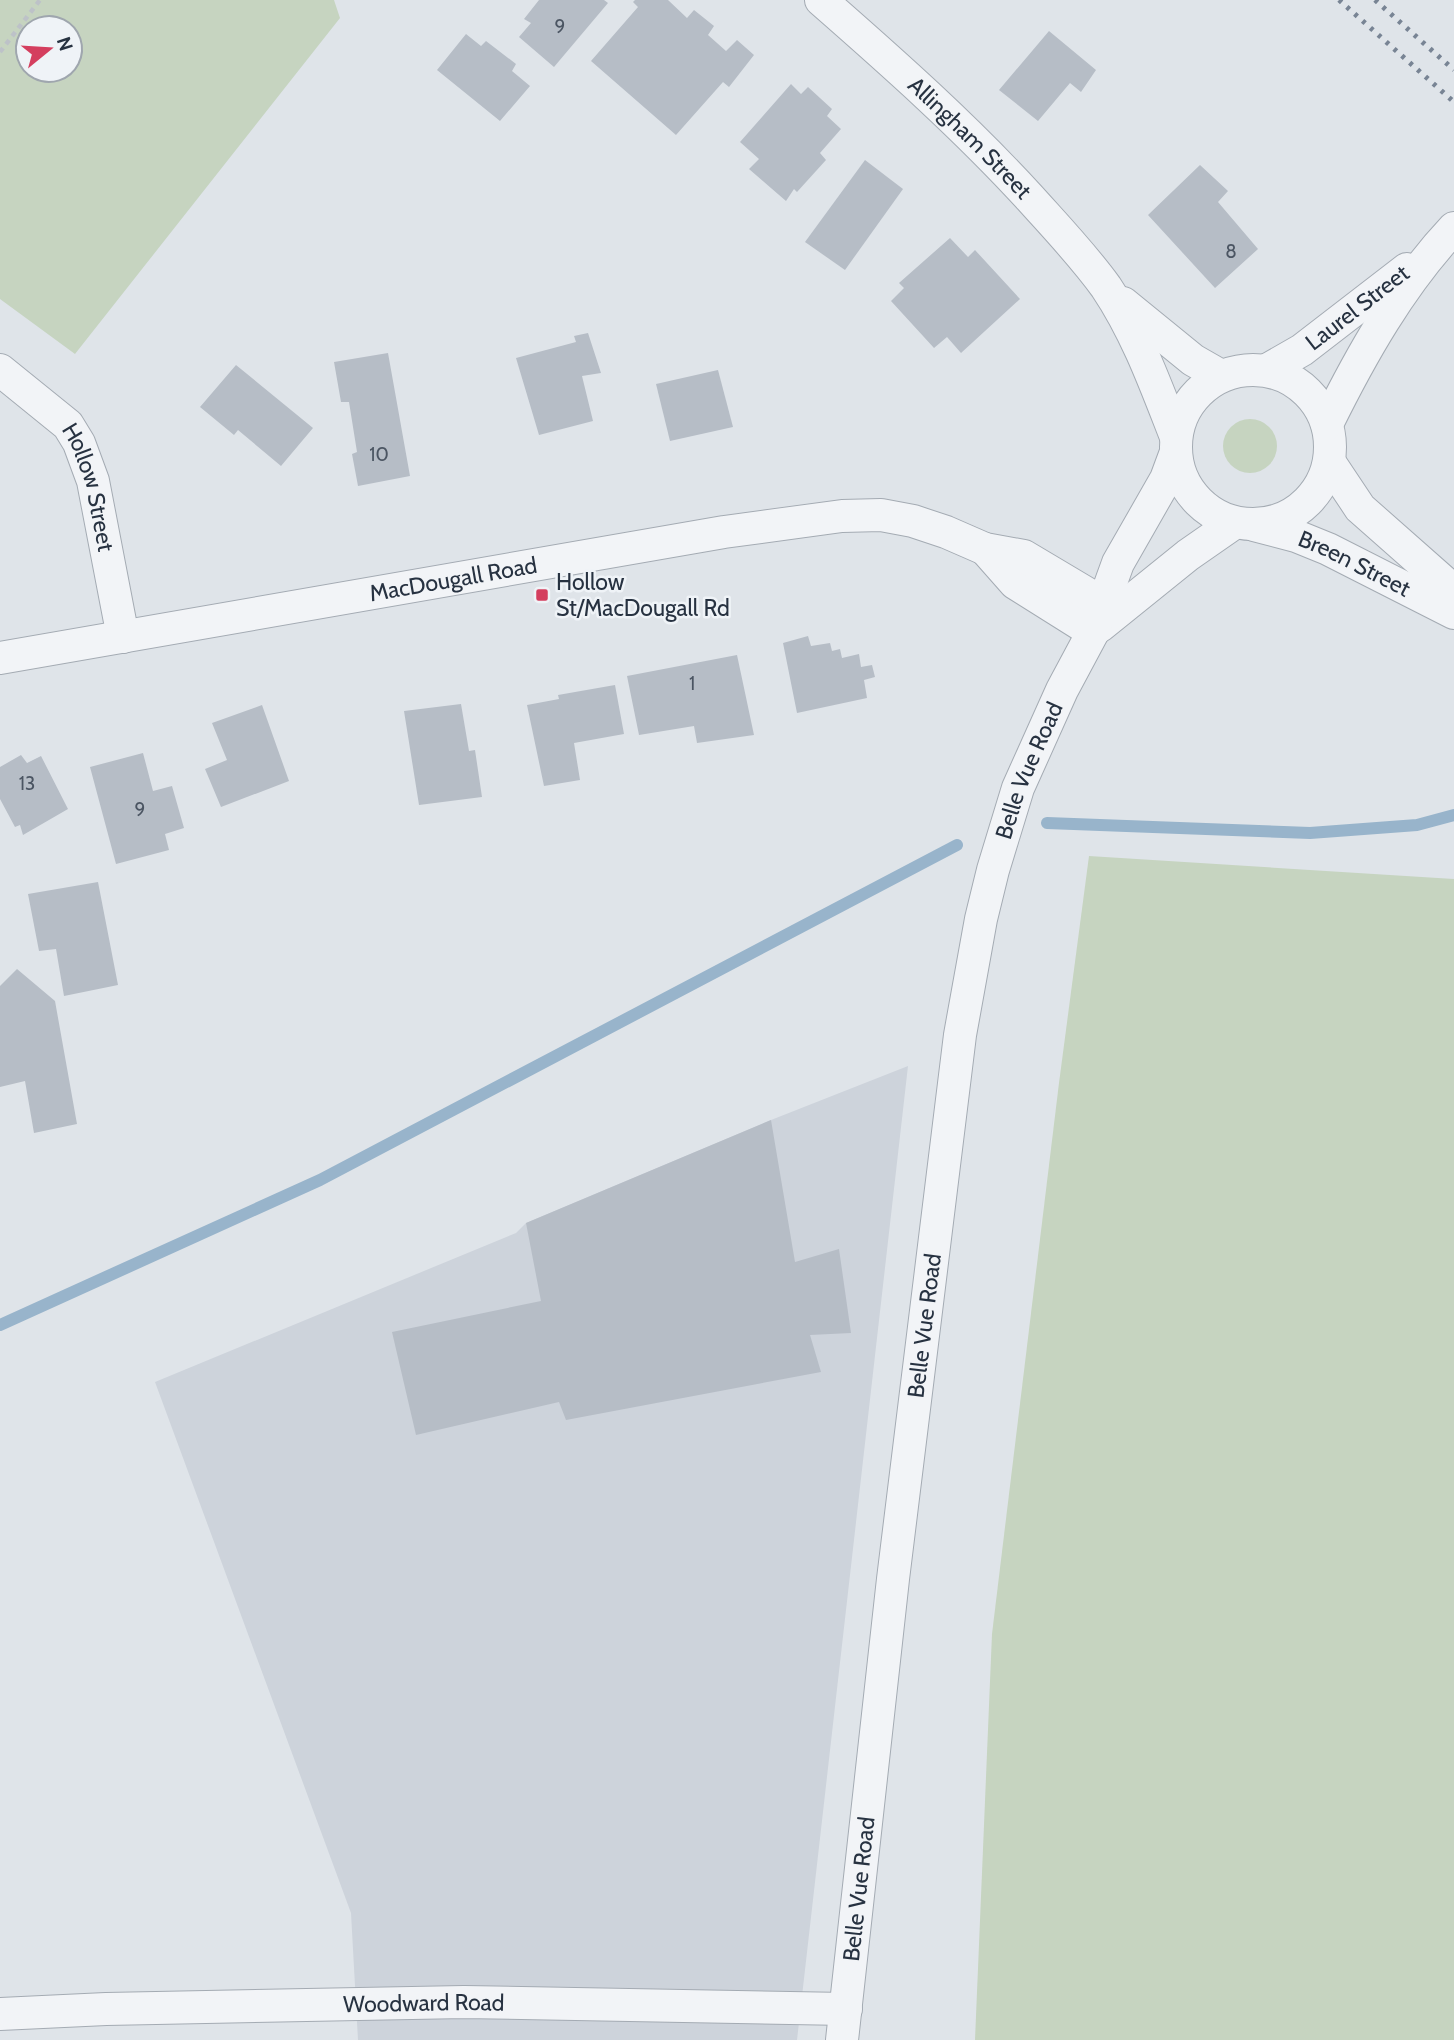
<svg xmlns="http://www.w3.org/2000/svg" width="1454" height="2040" viewBox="0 0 1454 2040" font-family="Cabin,sans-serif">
<rect width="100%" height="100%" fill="#dfe4e9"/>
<polygon fill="#cdd3db" points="908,1066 797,2040 358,2040 351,1913 155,1382 516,1233 526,1223 771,1120"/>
<g fill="#c6d4c0" fill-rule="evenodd">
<path d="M0,0H334L340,18L75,354L0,299ZM70,28V70H28V28Z"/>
<circle cx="1250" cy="446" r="27"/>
<polygon points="1089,856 1454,879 1454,2040 975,2040 992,1634 1059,1083"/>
</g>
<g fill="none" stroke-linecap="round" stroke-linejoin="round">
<g stroke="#98b4cb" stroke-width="12">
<polyline points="1047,823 1310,833 1417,825 1454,815"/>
<polyline points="0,1325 320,1180 957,845"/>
</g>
</g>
<g fill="#b6bdc6">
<polygon points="539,0 604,0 608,3 554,67 519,37 531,23 524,19"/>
<polygon points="635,0 668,0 687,18 694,10 714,26 708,35 726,51 737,40 754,55 729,87 723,82 676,135 591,61 638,7 633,2"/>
<polygon points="1049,31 1096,70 1081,92 1070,83 1038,121 999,90"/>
<polygon points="466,34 481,46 486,41 516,64 512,71 530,86 500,121 437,70"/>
<polygon points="791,84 801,94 808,87 832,109 827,116 841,129 820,153 826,160 797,192 794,189 786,201 749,169 759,159 740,142"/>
<polygon points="865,160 903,189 845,270 805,242"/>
<polygon points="1200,165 1228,191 1218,202 1258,249 1215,288 1148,215"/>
<polygon points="950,238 968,257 975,250 1020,299 961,353 947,337 934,348 891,301 904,288 899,283"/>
<polygon points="588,333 601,373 582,376 593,421 539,435 516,358 576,342 574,336"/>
<polygon points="388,353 410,476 358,486 352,454 357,452 349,402 341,402 334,362"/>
<polygon points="236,365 313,428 281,466 238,430 234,435 200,407"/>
<polygon points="718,370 733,427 670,441 656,384"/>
<polygon points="808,636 811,646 830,643 832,651 840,649 842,658 859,654 861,667 872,665 875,677 864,680 867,698 797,713 783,643"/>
<polygon points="737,655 754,735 697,743 694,726 639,735 627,676"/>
<polygon points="615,685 624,734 574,743 580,780 544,786 527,705 559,699 558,695"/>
<polygon points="461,704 469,751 475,750 482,797 419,805 404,711"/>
<polygon points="262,705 289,781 221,807 205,769 227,760 212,723"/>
<polygon points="143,753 153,791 172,786 184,828 165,834 169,850 116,864 90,767"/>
<polygon points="21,755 27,763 41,756 68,809 23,835 20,825 15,827 0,799 0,767"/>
<polygon points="98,882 118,985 64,996 56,949 39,951 28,894"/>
<polygon points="17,969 55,1001 77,1124 34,1133 25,1081 0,1087 0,986"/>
<polygon points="771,1120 795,1262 839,1249 851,1333 810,1335 821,1372 566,1420 559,1402 416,1435 392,1332 541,1301 526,1223"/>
</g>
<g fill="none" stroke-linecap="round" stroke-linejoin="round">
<defs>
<g id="minor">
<path id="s1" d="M821,0C893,63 965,127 1030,198C1056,227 1083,255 1106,287C1137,333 1156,386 1176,437"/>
<polyline points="1123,303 1193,360 1221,376"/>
<circle cx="1253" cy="447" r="77"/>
<path id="s2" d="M0,370L68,425L79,443L93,481L123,637"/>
<path id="s3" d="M1267,370L1302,350L1407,269"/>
<path d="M1327,424C1361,355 1401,284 1454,228"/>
<polyline points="1330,463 1360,508 1454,591"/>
<path id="s4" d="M1254,525L1296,536L1328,549L1454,613"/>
<polyline points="985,549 1015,583 1093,632"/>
<polyline points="1100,626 1188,555 1234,523"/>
<path id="s5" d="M0,658L724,532L842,516L881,515L913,521L946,532L985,549L1024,556L1103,603L1115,613"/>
<path id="s6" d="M0,2014L106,2009L464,2002L846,2009"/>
<path id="s7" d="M842,2040L893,1579L960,1035L981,919L993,870L1018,788L1062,690L1093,632L1118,563L1166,479L1176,452"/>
</g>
</defs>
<use href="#minor" stroke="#a4abb3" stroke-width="34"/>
<polyline stroke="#bdc2c8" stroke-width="4.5" stroke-dasharray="5 5" stroke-linecap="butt" points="0,52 40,0"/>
<use href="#minor" stroke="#f2f4f7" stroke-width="32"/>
<g stroke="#788494" stroke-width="5" stroke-dasharray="3.5 7" stroke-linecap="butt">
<polyline points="1339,0 1454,102"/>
<polyline points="1375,0 1454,70"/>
</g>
</g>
<rect fill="#d43e5e" stroke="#eff3f7" stroke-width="2.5" x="535" y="588" width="14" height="14" rx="3.5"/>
<g text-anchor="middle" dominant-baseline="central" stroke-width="5" stroke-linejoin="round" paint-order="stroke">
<g font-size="19" fill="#4b5562">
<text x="560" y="26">9</text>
<text x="1231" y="251">8</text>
<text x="379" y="454">10</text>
<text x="692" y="683">1</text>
<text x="27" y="783">13</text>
<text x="140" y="809">9</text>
</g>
<g font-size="23" fill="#273241" stroke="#eff3f7">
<text stroke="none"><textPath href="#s1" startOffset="203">Allingham Street</textPath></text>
<text stroke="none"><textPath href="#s3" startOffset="110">Laurel Street</textPath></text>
<text stroke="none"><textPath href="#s2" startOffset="154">Hollow Street</textPath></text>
<text stroke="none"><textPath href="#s4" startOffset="108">Breen Street</textPath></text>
<text stroke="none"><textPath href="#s5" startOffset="460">MacDougall Road</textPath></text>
<text stroke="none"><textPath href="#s7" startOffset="1286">Belle Vue Road</textPath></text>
<text stroke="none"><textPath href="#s7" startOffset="719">Belle Vue Road</textPath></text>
<text stroke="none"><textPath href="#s7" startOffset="152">Belle Vue Road</textPath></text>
<text stroke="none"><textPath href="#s6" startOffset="424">Woodward Road</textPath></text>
</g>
<g font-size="23" fill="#273241" stroke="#eff3f7" text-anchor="start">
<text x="556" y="582">Hollow<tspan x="556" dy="26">St/MacDougall Rd</tspan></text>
</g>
</g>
<g transform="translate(49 49) rotate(72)"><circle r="33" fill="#eff3f7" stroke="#9fa6ae" stroke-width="2"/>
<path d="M0-5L12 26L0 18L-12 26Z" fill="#d43e5e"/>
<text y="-10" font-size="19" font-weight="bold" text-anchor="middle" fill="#273241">N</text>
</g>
</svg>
